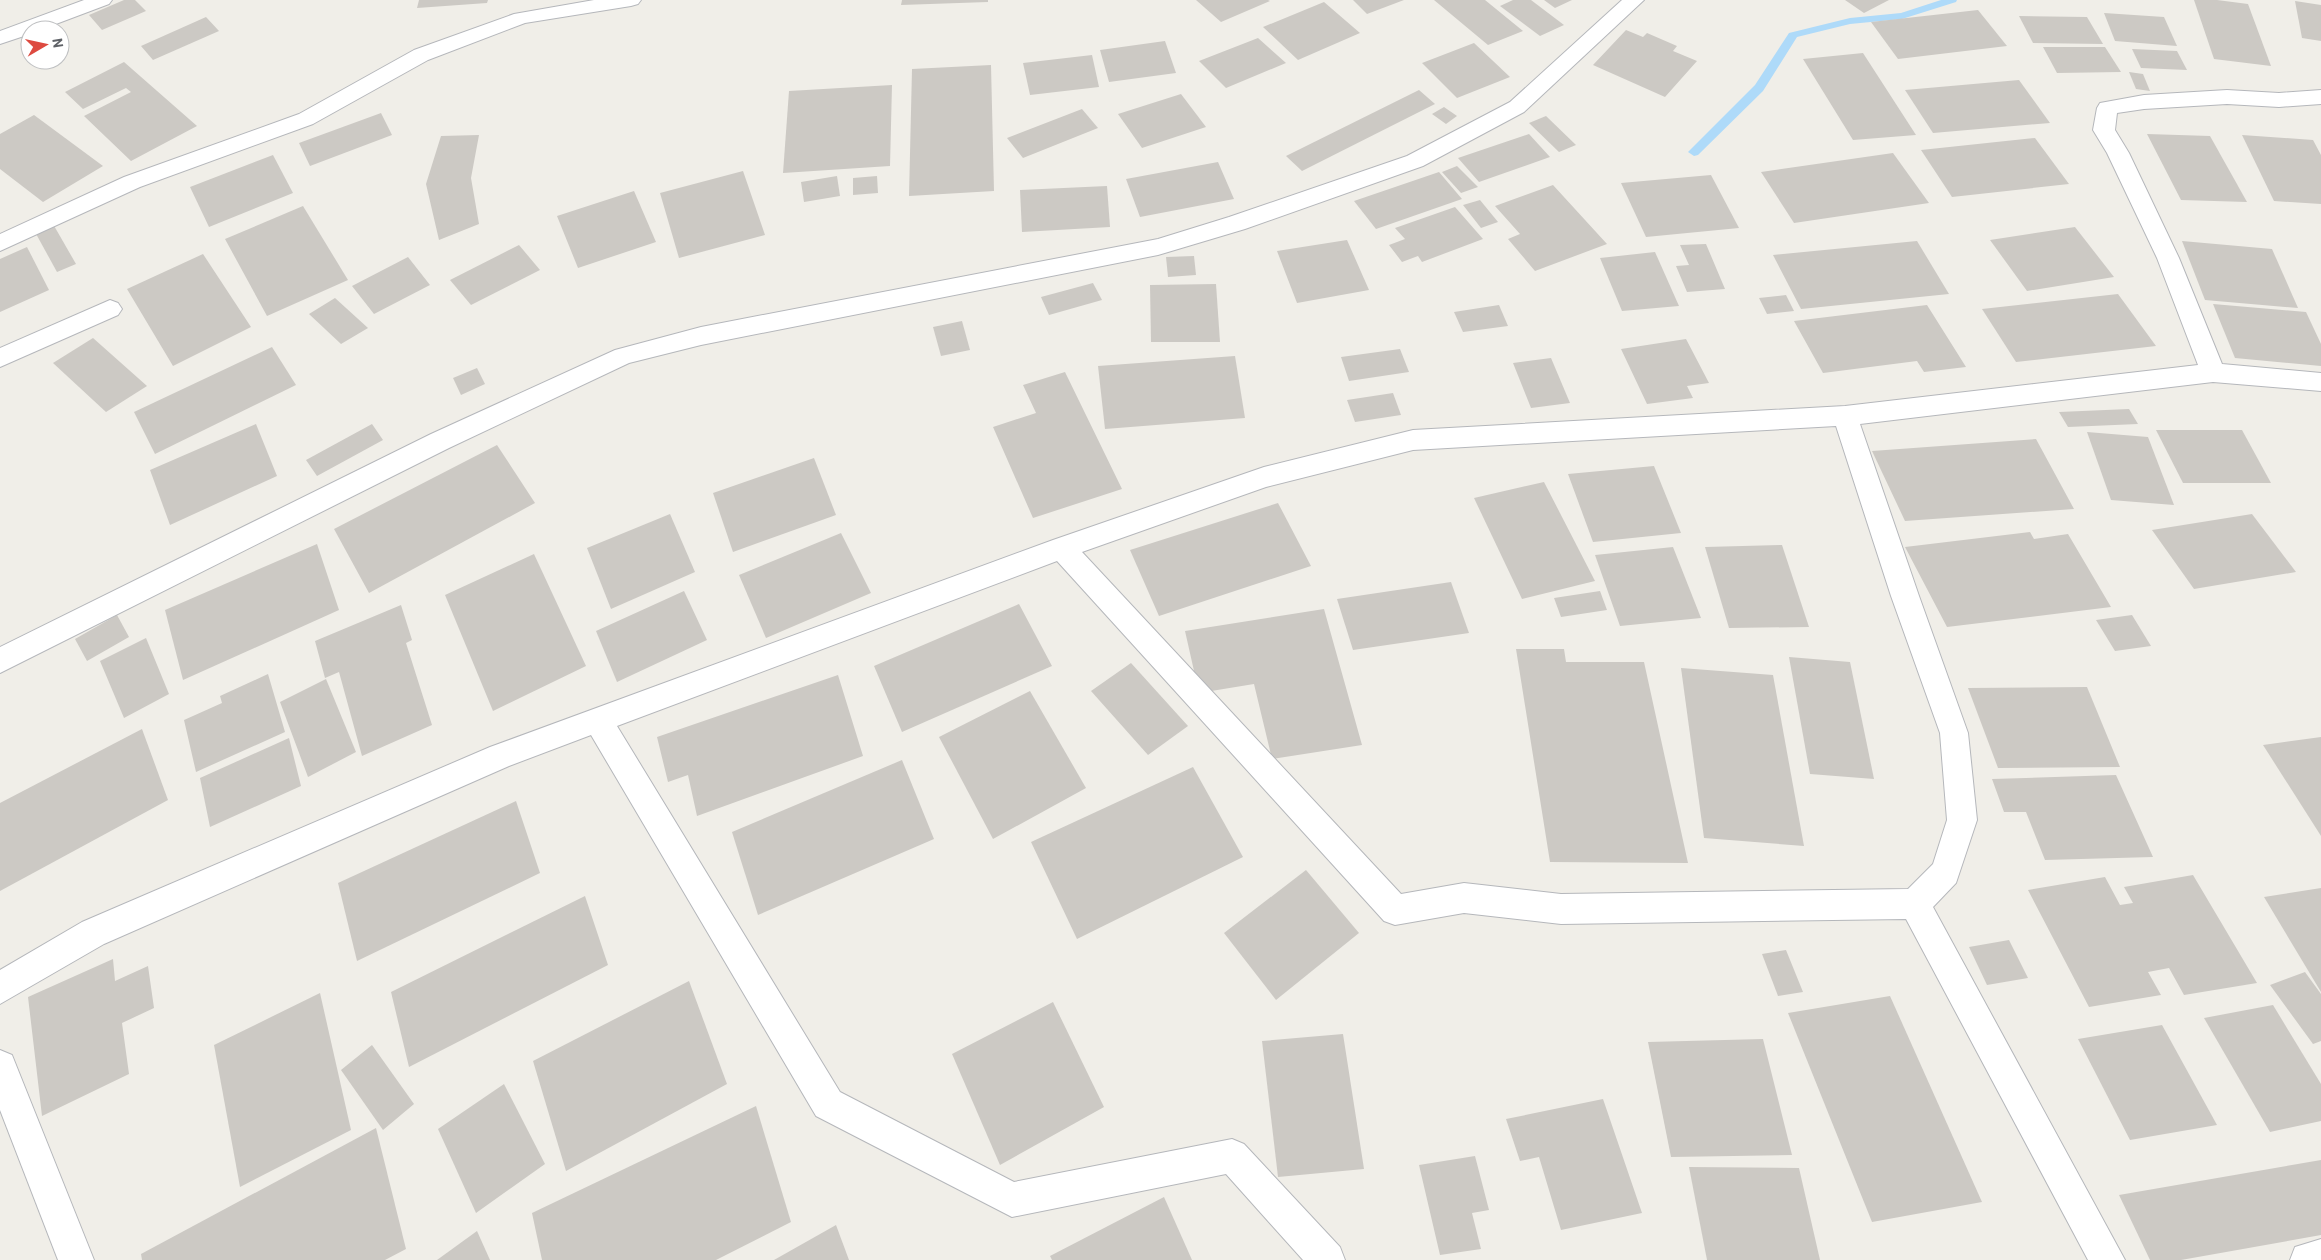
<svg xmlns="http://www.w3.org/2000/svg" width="2321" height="1260" viewBox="0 0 2321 1260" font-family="Barlow,sans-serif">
<rect width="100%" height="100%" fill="#f0eee8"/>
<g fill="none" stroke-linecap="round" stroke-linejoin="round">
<polygon fill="#aedaf9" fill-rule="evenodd" points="1941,0 1957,0 1956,2 1902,19 1850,24 1797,37 1763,91 1698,155 1694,156 1688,152 1755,85 1789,33 1850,18 1901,13"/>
</g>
<g fill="#ccc9c4">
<polygon points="124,0 135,0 146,11 102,30 89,15"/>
<polygon points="419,0 488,0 487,3 417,8"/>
<polygon points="902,0 988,0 988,2 901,5"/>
<polygon points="1196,0 1268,0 1270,1 1221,22"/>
<polygon points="1353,0 1404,0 1367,14"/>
<polygon points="1434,0 1485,0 1523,31 1488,45"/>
<polygon points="1513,0 1531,0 1564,25 1540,36 1500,6"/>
<polygon points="1544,0 1572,0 1555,8"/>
<polygon points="1845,0 1889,0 1864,13"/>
<polygon points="2194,0 2217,0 2248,4 2271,66 2214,59"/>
<polygon points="2295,1 2321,5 2321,41 2302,38"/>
<polygon points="1324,2 1360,33 1298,60 1263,27"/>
<polygon points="1978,10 2007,46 1898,59 1871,22"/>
<polygon points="2104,13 2164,17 2177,46 2115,41"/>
<polygon points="2019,16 2087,17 2103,44 2033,43"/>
<polygon points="206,17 219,31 153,60 141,46"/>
<polygon points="1626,30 1643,37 1647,33 1677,46 1673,51 1697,61 1665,97 1593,65"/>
<polygon points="1258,38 1286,63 1226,88 1199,61"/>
<polygon points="1165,41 1176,73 1109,82 1100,50"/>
<polygon points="1474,43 1510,77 1457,98 1422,63"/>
<polygon points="2043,47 2105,47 2121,72 2057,73"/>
<polygon points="2132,49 2177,51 2187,70 2141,68"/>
<polygon points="1863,53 1916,135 1853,140 1803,59"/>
<polygon points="1092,55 1099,87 1030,95 1023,63"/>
<polygon points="124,62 197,126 131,161 84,116 131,92 126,88 83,109 65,92"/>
<polygon points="991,65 994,191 909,196 912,69"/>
<polygon points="2129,72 2143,74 2150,91 2136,89"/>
<polygon points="2019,80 2050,123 1933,133 1905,90"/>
<polygon points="892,85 890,166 783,173 789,91"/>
<polygon points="1419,90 1435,104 1302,171 1286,156"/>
<polygon points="1181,94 1206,127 1142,148 1118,114"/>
<polygon points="1444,107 1457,116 1446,124 1432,114"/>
<polygon points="1082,109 1098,128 1023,158 1007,138"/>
<polygon points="381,113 392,135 310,166 299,143"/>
<polygon points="34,115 103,166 43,202 0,169 0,134"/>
<polygon points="1546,116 1576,145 1559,152 1529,123"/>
<polygon points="1529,134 1550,157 1479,182 1458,158"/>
<polygon points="2147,134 2210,136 2247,202 2181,200"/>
<polygon points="479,135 471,178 479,224 439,240 426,184 441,136"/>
<polygon points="2242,135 2313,140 2321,155 2321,204 2274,201"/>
<polygon points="2035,138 2069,184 1952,197 1921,150"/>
<polygon points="1893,153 1929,203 1794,223 1761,172"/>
<polygon points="273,155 293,193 209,227 190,187"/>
<polygon points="1218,162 1234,199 1140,217 1126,179"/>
<polygon points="1457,166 1478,187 1461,193 1442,172"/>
<polygon points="743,171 765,235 679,258 660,193"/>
<polygon points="1439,172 1462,199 1376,229 1354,201"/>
<polygon points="1711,175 1739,228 1646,237 1621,183"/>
<polygon points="837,176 840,196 804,202 801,182"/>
<polygon points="877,176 878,193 853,195 853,178"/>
<polygon points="1553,185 1607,244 1535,271 1508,239 1520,234 1495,206"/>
<polygon points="1107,186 1110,227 1022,232 1020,190"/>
<polygon points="634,191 656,242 578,268 557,216"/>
<polygon points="1480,200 1498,222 1481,228 1463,205"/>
<polygon points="303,206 348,280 267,316 225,239"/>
<polygon points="1455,207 1483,239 1422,262 1418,256 1402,262 1389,245 1405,239 1395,228"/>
<polygon points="53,224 76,264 57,272 35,232"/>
<polygon points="2075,227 2114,277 2027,291 1990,240"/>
<polygon points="1347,240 1369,290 1297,303 1277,251"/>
<polygon points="1917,241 1949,294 1801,309 1773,255"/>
<polygon points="2182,241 2272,249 2298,308 2205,300"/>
<polygon points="1706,244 1725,289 1687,292 1676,266 1689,265 1680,245"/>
<polygon points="519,245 540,270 471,305 450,280"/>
<polygon points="27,247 49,290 0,312 0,259"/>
<polygon points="1655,252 1679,306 1622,311 1600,258"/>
<polygon points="203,254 251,327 173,366 127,289"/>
<polygon points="1194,256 1196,275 1168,277 1166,257"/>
<polygon points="408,257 430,285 374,314 352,286"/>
<polygon points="1093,283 1102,300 1049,315 1041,297"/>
<polygon points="1216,284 1220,342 1151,342 1150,285"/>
<polygon points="2118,294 2156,346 2016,362 1982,309"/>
<polygon points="1786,295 1794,311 1767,314 1759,298"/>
<polygon points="335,298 368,328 341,344 309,314"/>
<polygon points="2213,304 2306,312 2321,344 2321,366 2235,358"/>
<polygon points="1499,305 1508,326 1463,332 1454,312"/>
<polygon points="1927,305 1966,367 1924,372 1917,361 1823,373 1794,321"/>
<polygon points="962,321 970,350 941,356 933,327"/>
<polygon points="93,338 147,386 106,412 53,363"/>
<polygon points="1686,339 1709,383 1687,386 1693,398 1647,404 1621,349"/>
<polygon points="272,347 296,385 155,454 134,412"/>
<polygon points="1400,349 1409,372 1349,381 1341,357"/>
<polygon points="1235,356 1245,418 1105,429 1098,366"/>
<polygon points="1551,358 1570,403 1531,408 1513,363"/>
<polygon points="477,368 485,384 461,395 453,378"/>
<polygon points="1065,372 1122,489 1033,518 993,427 1036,413 1023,385"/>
<polygon points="1393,393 1401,415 1355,422 1347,400"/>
<polygon points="2129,409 2138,424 2068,427 2059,412"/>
<polygon points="256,424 277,476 170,525 150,470"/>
<polygon points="372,424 383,440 317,476 306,460"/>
<polygon points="2156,430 2242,430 2271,483 2183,483"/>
<polygon points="2087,432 2148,437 2174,505 2111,500"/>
<polygon points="2036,439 2074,509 1905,521 1872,451"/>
<polygon points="497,445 535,503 369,593 334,529"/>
<polygon points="814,458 836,515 733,552 713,493"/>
<polygon points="1654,466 1681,533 1593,542 1568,474"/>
<polygon points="1544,482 1595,581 1522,599 1474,498"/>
<polygon points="1278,503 1311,566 1159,616 1130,550"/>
<polygon points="670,514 695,572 611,609 587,548"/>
<polygon points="2252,514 2296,572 2194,589 2152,530"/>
<polygon points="2030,532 2034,539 2068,534 2111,607 1947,627 1905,547"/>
<polygon points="841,533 871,593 766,638 739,575"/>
<polygon points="317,544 339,610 183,680 165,610"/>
<polygon points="1782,545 1809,627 1729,628 1705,547"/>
<polygon points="1673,547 1701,618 1620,626 1595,555"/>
<polygon points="534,554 586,666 493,711 445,595"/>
<polygon points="1451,582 1469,633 1353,650 1337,599"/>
<polygon points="684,591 707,640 617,682 596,631"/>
<polygon points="1600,591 1607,610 1561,617 1554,598"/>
<polygon points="1019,604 1052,666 902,732 874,666"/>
<polygon points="401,605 412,640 406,643 432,725 362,756 339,672 325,678 315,641"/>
<polygon points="1324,609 1362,745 1272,759 1254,684 1199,693 1185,631"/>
<polygon points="117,615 129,637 87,661 75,639"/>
<polygon points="2132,615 2151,646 2115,651 2096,620"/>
<polygon points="146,638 169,694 124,718 100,661"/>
<polygon points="1516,649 1564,649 1566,662 1644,662 1688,863 1550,862"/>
<polygon points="1789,657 1850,662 1874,779 1810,774"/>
<polygon points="1131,663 1188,726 1148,755 1091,691"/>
<polygon points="1681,668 1773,675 1804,846 1704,838"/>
<polygon points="268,674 285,732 196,772 184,720 222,703 220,696"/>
<polygon points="838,675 863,756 697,816 688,775 668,782 657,737"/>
<polygon points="326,679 356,752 308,777 280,702"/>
<polygon points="2087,687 2120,767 1998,768 1968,688"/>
<polygon points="1030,691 1086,788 993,839 939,737"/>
<polygon points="142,729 168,800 0,891 0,803"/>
<polygon points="2321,737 2321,836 2263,745"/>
<polygon points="289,738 301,786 210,827 200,778"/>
<polygon points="902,760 934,839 758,915 732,832"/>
<polygon points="1193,767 1243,857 1077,939 1031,842"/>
<polygon points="2116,775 2153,857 2045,860 2026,812 2004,812 1992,779"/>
<polygon points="516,801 540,873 357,961 338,883"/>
<polygon points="1306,870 1359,933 1276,1000 1224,933"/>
<polygon points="2193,875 2257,983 2184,995 2169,968 2148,972 2161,995 2089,1007 2028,890 2105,877 2120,905 2133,903 2124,887"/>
<polygon points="2321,888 2321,992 2264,897"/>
<polygon points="585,896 608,965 409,1067 391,992"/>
<polygon points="2009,940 2028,978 1987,985 1969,947"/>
<polygon points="1786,950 1803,992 1778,996 1762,954"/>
<polygon points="113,959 115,981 148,966 154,1008 122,1023 129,1074 42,1116 28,997"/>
<polygon points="2305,972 2321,994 2321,1041 2313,1044 2270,985"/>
<polygon points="689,981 727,1084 566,1171 533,1061"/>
<polygon points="320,993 351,1130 240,1187 214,1045"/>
<polygon points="1890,996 1982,1202 1872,1222 1788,1013"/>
<polygon points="1053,1002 1104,1107 1000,1165 952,1054"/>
<polygon points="2273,1005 2321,1084 2321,1121 2270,1132 2204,1018"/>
<polygon points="2162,1025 2217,1125 2130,1140 2078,1039"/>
<polygon points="1343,1034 1364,1169 1278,1177 1262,1041"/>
<polygon points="1763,1039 1792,1155 1671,1157 1648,1042"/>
<polygon points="372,1045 414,1104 383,1130 341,1070"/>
<polygon points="504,1084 545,1164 476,1213 438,1129"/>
<polygon points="1603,1099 1642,1213 1561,1230 1539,1157 1520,1161 1506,1119"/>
<polygon points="756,1106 791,1222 716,1260 542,1260 532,1213"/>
<polygon points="376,1128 406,1249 385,1260 142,1260 141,1254"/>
<polygon points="1475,1156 1489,1210 1472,1213 1481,1249 1440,1255 1419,1165"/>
<polygon points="2321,1160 2321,1235 2181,1260 2150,1260 2119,1195"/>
<polygon points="1689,1167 1799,1168 1820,1260 1707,1260"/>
<polygon points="1164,1197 1192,1260 1052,1260 1050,1256"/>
<polygon points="836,1225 849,1260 774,1260"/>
<polygon points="477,1231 490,1260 437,1260"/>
</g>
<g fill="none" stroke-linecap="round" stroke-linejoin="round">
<defs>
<g id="minor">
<polygon points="84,0 112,0 109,4 40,30 30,30 30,34 0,44 0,31"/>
<polygon points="594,0 641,0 638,4 631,6 525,23 428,60 313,124 140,187 0,251 0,234 124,177 299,114 414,50 514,14"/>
<polygon points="1622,0 1644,0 1524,112 1423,166 1245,229 1158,255 701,345 629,363 449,448 0,673 0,647 431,434 615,350 701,327 1158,239 1229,217 1407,156 1510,102"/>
<path d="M2227,90L2279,93L2321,90V104L2279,107L2227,104L2144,109L2117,113L2115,130L2129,153L2179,258L2222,364L2321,373V391L2213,382L1860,424L1919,596L1968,733L1977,820L1956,883L1933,907L2125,1260H2088L1906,919L1561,924L1464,913L1395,925L1384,921L1057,561L617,726L840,1092L1014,1182L1232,1139L1244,1144L1340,1247L1345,1260H1303L1226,1174L1012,1217L816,1116L591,735L509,766L104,944L0,1004V970L82,922L490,747L1053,540L1264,467L1413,430L1845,406L2198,365L2157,258L2107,153L2093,130L2097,108L2100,103L2144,95ZM1836,426L1891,596L1940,733L1947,820L1933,864L1908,889L1561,894L1464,883L1401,894L1082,552L1266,487L1413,450Z"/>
<polygon points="110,300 118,303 122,309 118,315 0,367 0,348"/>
<polygon points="0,1050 12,1055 94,1260 58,1260 0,1110"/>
<polygon points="2321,1239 2321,1260 2290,1260 2295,1247"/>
</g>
</defs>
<use href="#minor" stroke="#b5b7bb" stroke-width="2"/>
<use href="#minor" fill="#fff" fill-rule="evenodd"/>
</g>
<g transform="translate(45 45) rotate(81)"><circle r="24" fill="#ffffff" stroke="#bfc0c2"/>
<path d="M0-4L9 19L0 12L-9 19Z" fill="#dd4a40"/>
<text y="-8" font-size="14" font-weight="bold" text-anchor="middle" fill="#5f6267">N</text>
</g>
</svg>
